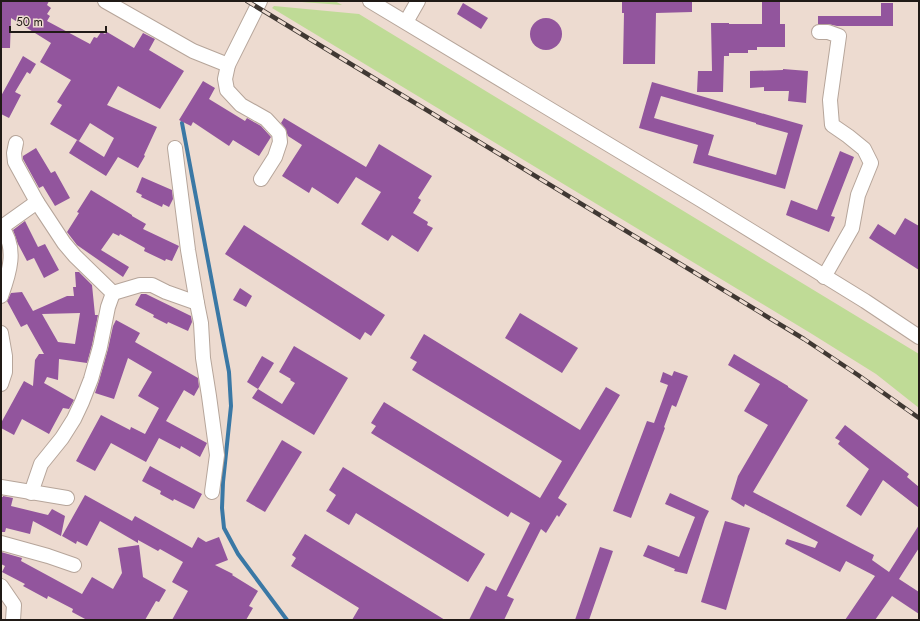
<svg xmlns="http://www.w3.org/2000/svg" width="920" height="621" viewBox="0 0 920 621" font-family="Jost,sans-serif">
<rect width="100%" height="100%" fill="#eddbd0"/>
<g fill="#bfdb96">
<polygon points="288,1 335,1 342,5"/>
<polygon points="274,6 359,14 919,354 919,408 876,374 812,334 272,8"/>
</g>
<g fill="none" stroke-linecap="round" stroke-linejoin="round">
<polyline stroke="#3a78a5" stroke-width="4" points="182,123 229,372 231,406 223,482 222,508 224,528 238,554 287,620"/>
</g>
<g fill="#92559d" fill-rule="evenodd">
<polygon points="1,1 49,1 47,5 51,8 47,14 50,16 47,21 90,44 94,37 97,38 101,32 105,34 107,32 134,48 143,33 155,39 149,50 184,71 160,109 118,86 107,105 157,127 144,155 145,156 138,168 118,157 106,176 69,153 77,140 104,157 114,138 90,123 79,141 50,124 62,105 57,102 71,80 40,62 51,43 11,18 10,48 1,48"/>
<polygon points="622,1 692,1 692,12 656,13 655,64 623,64 624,13 622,13"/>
<polygon points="762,1 780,1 780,24 785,24 785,47 757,47 757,50 748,50 748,53 729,53 729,56 724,56 723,92 697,92 698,71 712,71 711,23 729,23 729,24 762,24"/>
<polygon points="463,3 488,18 481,29 457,14"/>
<polygon points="881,3 893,3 893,26 837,26 828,24 818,24 818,16 881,16"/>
<circle cx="546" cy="34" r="16"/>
<polygon points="23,56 36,64 30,74 27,72 15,92 21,95 9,118 1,114 1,96"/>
<polygon points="783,69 808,71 806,103 788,101 789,91 764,91 764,87 750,88 750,71 783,70"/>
<polygon points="203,81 215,88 209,99 245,121 247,118 261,126 271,137 259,156 233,140 229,146 193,122 191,126 179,120"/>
<path d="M652,82L803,125L785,189L693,163L698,145L639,128ZM661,96L756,123V124L788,133L776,175L708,155L714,135L654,118Z"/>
<polygon points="284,118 366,167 379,144 432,176 418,198 421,200 413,213 428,222 427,225 433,228 418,252 392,235 388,241 361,224 381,192 356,177 338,204 312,187 309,193 282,176 302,145 288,136 285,128 281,123"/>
<polygon points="36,148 51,173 55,171 70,198 55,206 43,186 39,188 23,159 23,156"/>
<polygon points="840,151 854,157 831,216 835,217 829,232 786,215 791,200 817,210"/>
<polygon points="142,177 172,190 173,199 169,207 163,204 162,207 141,197 142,195 136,192"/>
<polygon points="91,190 132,215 132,216 146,224 143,229 179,246 172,261 166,259 165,261 144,251 145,248 120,234 119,236 113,233 101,250 129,267 123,277 77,245 67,232 79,213 77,212"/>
<polygon points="905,218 919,226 919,270 869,238 878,224 895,235"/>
<polygon points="25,221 38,247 45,244 59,270 44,278 34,258 27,261 18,244 13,230"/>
<polygon points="244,225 385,315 371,336 365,332 360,340 225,254"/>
<path d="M75,272H79L92,285L95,315H98L92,345L87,363L59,359L58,380L47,377L44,383L74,400L69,409L63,408L49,434L22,419L14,435L1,428V423L24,381L33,386L35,360L39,354H44L27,324L21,327L7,301L11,293L22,292L33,311L67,296H74L73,287H76ZM80,313L75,344L58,342L42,314Z"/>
<polygon points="240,288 252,296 246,307 233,300"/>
<polygon points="141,294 146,294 191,316 192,322 188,331 168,322 167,324 153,317 154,315 135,305"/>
<polygon points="520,313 578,348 562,373 505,338"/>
<polygon points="116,320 140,333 135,342 198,378 199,387 194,396 184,390 166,421 207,443 200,457 181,446 180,449 159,438 146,462 111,443 95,471 76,461 101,415 130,430 131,427 145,434 159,408 138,396 152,372 128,358 114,399 95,393 99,381 108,349 113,326"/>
<polygon points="424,334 580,430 606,387 620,395 558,498 567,504 559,517 557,515 546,533 541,529 507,596 514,599 504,620 469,620 486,586 496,591 530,523 511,512 508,517 371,433 376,426 371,423 384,402 540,498 562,461 412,370 417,362 410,358"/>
<polygon points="294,346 348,378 314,435 252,398 258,389 282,404 295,383 290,380 291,379 279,372"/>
<polygon points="734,354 788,386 788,387 808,400 753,492 874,555 872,560 889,572 919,525 919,548 899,579 919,592 919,614 892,596 875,620 845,620 875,576 846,561 840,572 785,544 787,539 815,548 818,542 745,504 744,507 731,499 738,476 768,425 744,411 760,384 728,365"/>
<polygon points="262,356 274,363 258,389 247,382"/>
<polygon points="674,371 688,376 676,407 672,405 664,427 665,428 631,518 613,511 647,421 654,423 668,385 660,382 663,372 672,376"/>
<polygon points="845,425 909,474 907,477 919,487 919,508 883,480 861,516 846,506 869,469 838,444 840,441 835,438"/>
<polygon points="282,440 302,452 265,512 246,501"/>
<polygon points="150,466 202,494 194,509 174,499 173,501 160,494 161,491 142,481"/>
<polygon points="343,467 485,554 468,582 356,513 349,525 326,511 336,495 329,490"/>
<polygon points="670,493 709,511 705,519 687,574 674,571 675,569 643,556 648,545 679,557 695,517 665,504"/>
<polygon points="85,495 132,521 135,516 192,548 198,537 206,542 219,537 228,560 215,565 233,574 232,575 258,591 249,606 253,608 246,620 172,620 188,591 172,582 183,562 160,549 158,551 138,540 138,543 100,521 87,546 77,541 76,544 62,536"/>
<polygon points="3,496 13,498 11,506 48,515 52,509 65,516 61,536 33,521 30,534 6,528 5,532 1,532 1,497 3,497"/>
<polygon points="725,521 750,528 726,610 701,602"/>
<polygon points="305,534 445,620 352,620 359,608 291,566 296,558 292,555"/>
<polygon points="139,545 143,577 166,590 159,602 156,601 145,620 87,620 72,612 73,609 48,596 47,599 23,586 25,584 2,572 5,566 1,564 1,552 22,558 21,561 82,594 92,577 113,589 122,573 118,548"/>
<polygon points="600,547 613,551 589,620 575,620"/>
</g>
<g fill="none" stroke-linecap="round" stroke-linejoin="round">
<defs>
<g id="minor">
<polyline points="105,1 193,51 228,65"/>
<polyline points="260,1 228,65 225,79 227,90 241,105 266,119 279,133 280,142 275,157 261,179"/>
<polyline points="370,1 701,200 865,301 919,337"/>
<polyline points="406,22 418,1"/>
<polyline points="819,32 828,32 839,36 830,100 832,125 848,136 864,149 871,163 858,195 852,228 824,277"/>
<polyline points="16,143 14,153 15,162 37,202"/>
<polyline points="175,148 188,250 197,303"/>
<path d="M1,227C18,247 9,274 1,296"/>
<polyline points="2,227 37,202 64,243 75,256 113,293 108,307 100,347 91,379 82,402 74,419 62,438 41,464 31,493"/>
<polyline points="113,293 140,285 152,285 166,292 197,303 201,323 203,358 209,396 217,455 212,492"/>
<polyline points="1,333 5,356 5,372 1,384"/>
<polyline points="1,487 67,498"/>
<polyline points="1,543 48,556 74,565"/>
<polyline points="1,586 14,605 13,620"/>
</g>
</defs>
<use href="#minor" stroke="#b6a59a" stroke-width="16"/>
<use href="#minor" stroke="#fff" stroke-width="14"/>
<defs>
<polyline id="rail" points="247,1 804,339 858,375 919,418"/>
</defs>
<use href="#rail" stroke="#403833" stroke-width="4.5"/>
<use href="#rail" stroke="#eddbd0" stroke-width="3" stroke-dasharray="9" stroke-linecap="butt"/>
</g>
<rect width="920" height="621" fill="none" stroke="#201a16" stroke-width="4"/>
<path d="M10 26v6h96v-6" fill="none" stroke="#201a16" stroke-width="2"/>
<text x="16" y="26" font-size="12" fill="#201a16" stroke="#eddbd0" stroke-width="3" paint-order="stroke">50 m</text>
</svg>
